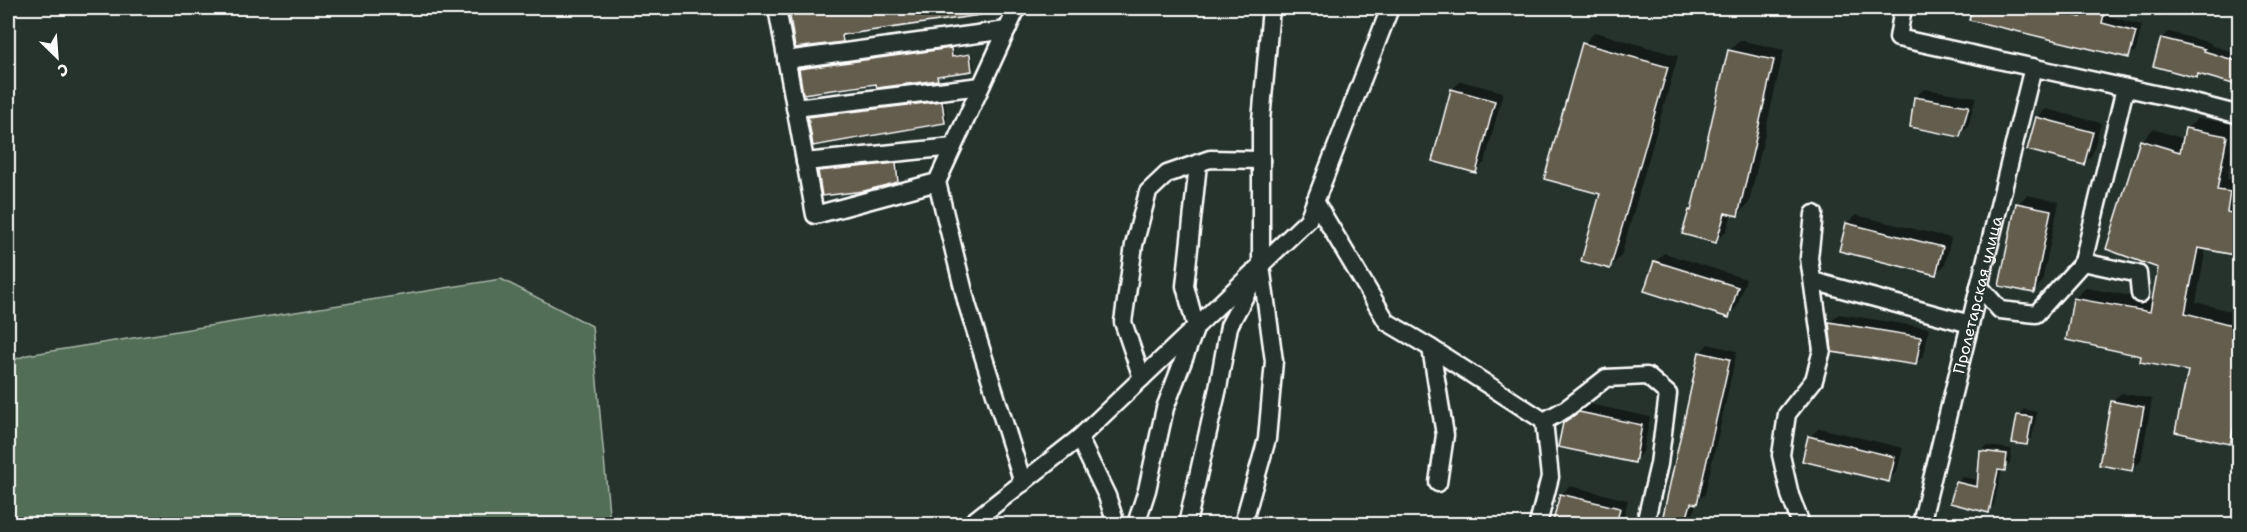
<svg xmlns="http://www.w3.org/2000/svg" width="2247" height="532" viewBox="0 0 2247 532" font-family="'Shantell Sans',sans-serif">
<rect width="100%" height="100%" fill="#26332d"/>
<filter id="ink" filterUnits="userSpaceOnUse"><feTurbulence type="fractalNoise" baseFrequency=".0167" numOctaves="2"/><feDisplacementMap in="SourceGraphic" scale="12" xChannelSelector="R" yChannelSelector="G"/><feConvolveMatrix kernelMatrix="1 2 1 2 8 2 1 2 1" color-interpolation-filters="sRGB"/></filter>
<g filter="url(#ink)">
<polygon fill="#526e56" stroke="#a8b6aa" stroke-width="1.5" points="501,279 592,326 610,524 8,524 8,362 27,355"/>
<g fill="#0007">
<polygon points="790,8 992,8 993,10 990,12 844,34 845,38 842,40 796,46"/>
<polygon points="1974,8 2075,8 2084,10 2086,8 2110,8 2108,16 2142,25 2136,50 2129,56 1970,19"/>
<polygon points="2154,8 2170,8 2166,17 2152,12"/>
<polygon points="1595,32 1678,56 1621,256 1609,268 1584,44"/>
<polygon points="2169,32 2211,43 2210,45 2240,54 2240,84 2199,73 2197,76 2162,39"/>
<polygon points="1740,40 1784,50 1749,203 1738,214 1732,213 1727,230 1716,241 1690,211 1693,208 1729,51"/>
<polygon points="953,46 954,55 972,53 974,67 972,70 940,74 937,79 878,82 800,69 803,67"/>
<polygon points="1461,81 1503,92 1485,162 1476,171 1452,90"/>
<polygon points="1924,89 1976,97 1968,127 1959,136 1915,98"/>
<polygon points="944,99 947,119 945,122 809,118 812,115"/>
<polygon points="2046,109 2101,123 2092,155 2084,163 2037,117"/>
<polygon points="2198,118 2237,125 2227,179 2240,181 2237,201 2240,202 2240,254 2206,248 2196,302 2240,314 2240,433 2230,443 2190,370 2143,354 2074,299 2086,288 2154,300 2160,267 2142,141 2153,129 2184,139 2186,129"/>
<polygon points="898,162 900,178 897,180 819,172 822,169"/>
<polygon points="2027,195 2059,202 2042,282 2034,291 2018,204"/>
<polygon points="1856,215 1951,238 1945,265 1936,273 1847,223"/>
<polygon points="1664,253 1746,279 1737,307 1728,316 1655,262"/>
<polygon points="1839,314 1929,328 1924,355 1916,363 1830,322"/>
<polygon points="1708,344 1737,351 1705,494 1696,503 1691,524 1657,524 1659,517 1665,511 1700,353"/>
<polygon points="2121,393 2152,399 2141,461 2132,469 2112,402"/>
<polygon points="1589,404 1650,417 1643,452 1634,461 1564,423 1573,414"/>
<polygon points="2024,409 2037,412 2032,438 2026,444 2019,415"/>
<polygon points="1819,428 1903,448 1897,471 1888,480 1810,437"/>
<polygon points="1987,446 2012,449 2010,463 2002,469 1994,505 1988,511 1957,483 1963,477 1979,480 1981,452"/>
<polygon points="1570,486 1628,500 1622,524 1559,524 1561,495"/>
</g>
<g fill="#645d4d" stroke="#fff" stroke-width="1.5">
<polygon points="807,8 980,8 980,15 842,35 843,42 795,48 789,10"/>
<polygon points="1972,8 2045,8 2081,17 2083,9 2104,14 2102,23 2136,32 2129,58 1969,20"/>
<polygon points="2161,38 2205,49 2204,51 2240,62 2240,86 2198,74 2197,78 2153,66"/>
<polygon points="1582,43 1668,67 1610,269 1581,261 1600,194 1544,179"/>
<polygon points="951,48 952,57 970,54 972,71 937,76 938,80 877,88 876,84 803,94 799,69"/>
<polygon points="1728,50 1774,60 1738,216 1725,213 1716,243 1682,234 1689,210 1691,211"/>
<polygon points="1451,89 1495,101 1476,173 1432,161"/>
<polygon points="1914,97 1969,106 1960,137 1910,127"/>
<polygon points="942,101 945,123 813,146 808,117"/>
<polygon points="2036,117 2093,132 2084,165 2027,150"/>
<polygon points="2185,128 2227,136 2217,190 2230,192 2227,212 2240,215 2240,256 2198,248 2185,313 2240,327 2240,402 2230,444 2175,432 2188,371 2140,362 2141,356 2066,340 2073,298 2150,312 2158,268 2106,249 2140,140 2180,152"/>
<polygon points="896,163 898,182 864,191 822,196 818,171"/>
<polygon points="2016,203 2051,210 2034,293 1999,286"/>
<polygon points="1846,223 1943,247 1936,275 1839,251"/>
<polygon points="1654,261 1738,287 1729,318 1644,291"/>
<polygon points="1829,322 1921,337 1916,365 1832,352"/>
<polygon points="1699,352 1730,359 1697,504 1691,503 1685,525 1661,525"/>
<polygon points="2111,401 2144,407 2132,471 2099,465"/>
<polygon points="1579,412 1642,425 1635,463 1558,447 1563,423"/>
<polygon points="2017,415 2032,417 2027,445 2012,443"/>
<polygon points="1808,436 1895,457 1889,482 1802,461"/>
<polygon points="1980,451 2007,454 2005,471 1998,470 1989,513 1950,503 1956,482 1977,487"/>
<polygon points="1560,494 1620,508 1616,525 1552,525"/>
</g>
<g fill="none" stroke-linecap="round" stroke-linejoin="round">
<defs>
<g id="minor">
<polyline points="777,8 815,215 937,182 1017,8"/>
<polyline points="1903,8 1898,38 2182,100 2240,115"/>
<polyline points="786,60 1007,30"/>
<polyline points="2125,88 2083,262 2138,274 2140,294"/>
<polyline points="795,108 981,86"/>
<polyline points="805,162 953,147"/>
<polyline points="937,182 967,304 1023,483"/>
<polyline points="1315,201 1387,322 1431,348 1544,421 1566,409 1606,378 1647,376 1668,394 1659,464 1645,524"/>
<polyline points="1813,281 1970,324"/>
<polyline points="1979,286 2000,310 2036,314 2083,262"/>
<polyline points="1431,348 1445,435 1438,483"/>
<polyline points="1142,378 1123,322 1134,245 1148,192 1167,174 1210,159 1261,160"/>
<polyline points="1079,438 1107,496 1116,524"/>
<polyline points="970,524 1079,438 1308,220 1390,8"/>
<polyline points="1136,524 1147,490 1165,408 1196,327 1185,286 1198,164"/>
<polyline points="1187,524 1218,388 1229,326 1254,279"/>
<polyline points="1243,524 1267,439 1274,361 1261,265 1261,121 1271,8"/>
<polyline points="1538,524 1550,477 1544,421"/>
<polyline points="1801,524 1790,495 1781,455 1787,414 1814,380 1822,350 1809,258 1814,214"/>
<path id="s1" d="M1921,524L2033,67"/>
</g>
</defs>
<use href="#minor" stroke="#fff" stroke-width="21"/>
<use href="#minor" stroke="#26332d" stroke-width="16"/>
</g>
</g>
<g text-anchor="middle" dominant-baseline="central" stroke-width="5" stroke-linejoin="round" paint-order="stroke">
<g font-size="16" fill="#fff" stroke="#26332d">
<text stroke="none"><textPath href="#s1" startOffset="236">Пролетарская улица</textPath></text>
</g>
</g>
<rect width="2247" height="532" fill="none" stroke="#26332d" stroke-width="30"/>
<rect x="15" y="15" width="2217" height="502" fill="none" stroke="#fff" stroke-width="2" filter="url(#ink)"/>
<g transform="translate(57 57) rotate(155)" stroke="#26332d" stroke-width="4.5" paint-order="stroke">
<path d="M0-4.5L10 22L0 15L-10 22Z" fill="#ffffff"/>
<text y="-9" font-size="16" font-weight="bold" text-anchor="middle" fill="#ffffff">С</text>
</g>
</svg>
